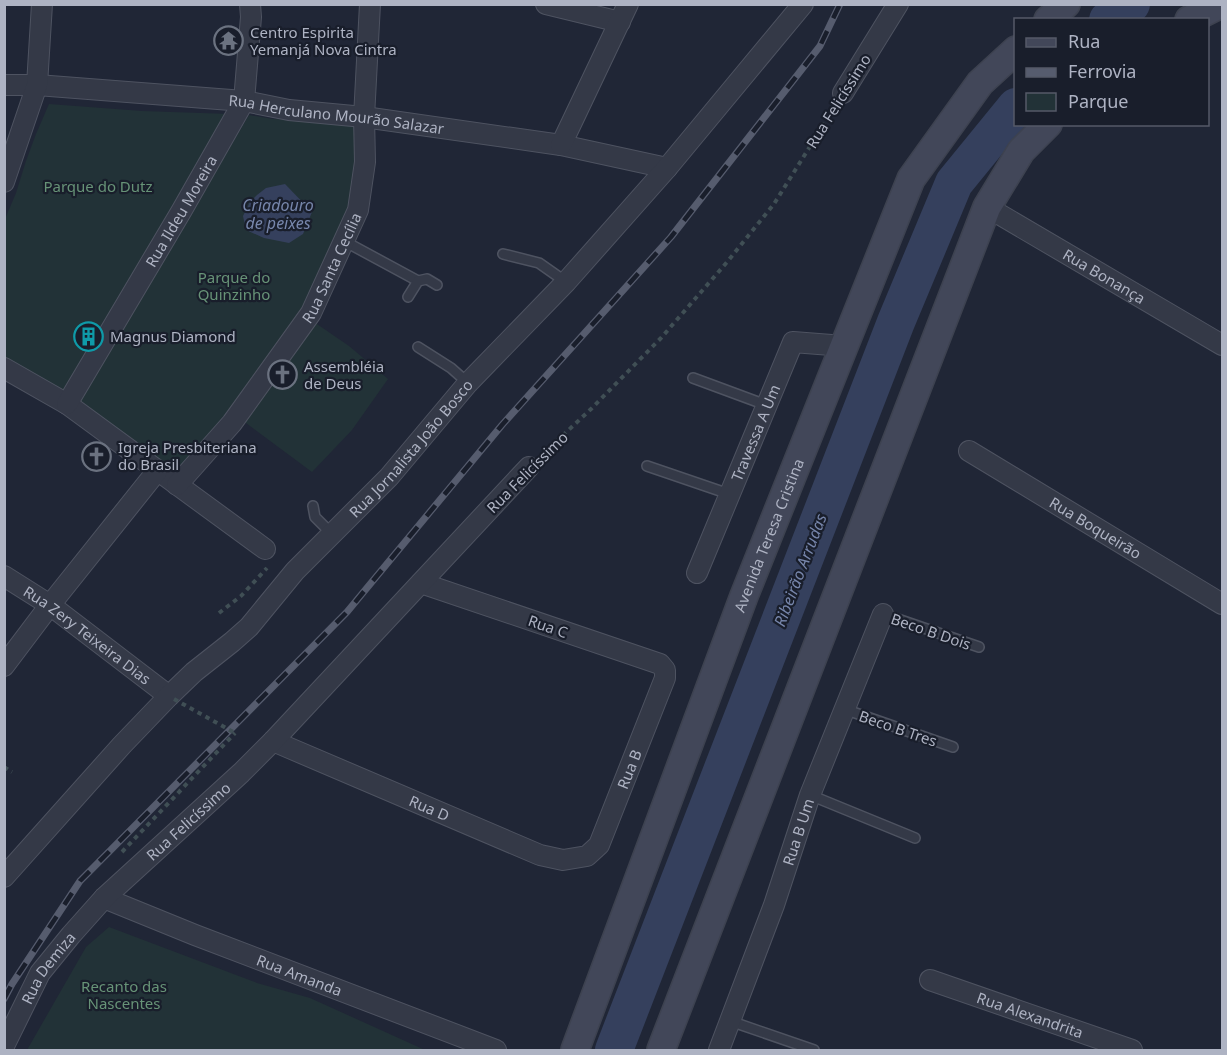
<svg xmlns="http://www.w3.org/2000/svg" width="1227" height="1055" viewBox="0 0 1227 1055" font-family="'Noto Sans',sans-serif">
<rect width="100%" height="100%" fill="#202636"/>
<g fill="#223237">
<polygon points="49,104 142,111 230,114 65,394 5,357 5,219 16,193 26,161 36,134"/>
<polygon points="249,115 273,119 358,122 354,185 348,211 314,292 257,377 176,477 71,401 161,264"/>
<polygon points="314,322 349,346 388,379 352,430 312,472 242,420"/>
<polygon points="109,927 257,983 310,998 425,1050 27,1050 86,947"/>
</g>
<polygon fill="#35405d" points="285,184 312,212 303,234 289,243 264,238 246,230 243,216 250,202 257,195 266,188"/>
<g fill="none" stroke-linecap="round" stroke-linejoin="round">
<g stroke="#35405d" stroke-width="38">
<polyline points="1108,20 1119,11 1131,4"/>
<polyline points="614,1050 896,322 954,183 1016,107"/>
</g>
<defs>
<g id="service">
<polyline points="344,241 418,281"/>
<polyline points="503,254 539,263 566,282"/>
<polyline points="408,297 418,281 427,279 437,285"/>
<polyline points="418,347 451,368 468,383"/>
<polyline points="693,378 766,405"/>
<polyline points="647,466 729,494"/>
<polyline points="313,506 315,517 332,534"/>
<polyline points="883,614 979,647"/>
<polyline points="844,709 953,747"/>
<polyline points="810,795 915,838"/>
<polyline points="730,1021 814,1050"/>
</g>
<g id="minor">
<polyline points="546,4 620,22"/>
<path id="s1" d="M4,85H37L244,101L289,110L364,117L561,145L667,168"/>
<polyline points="843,93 898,4"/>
<polyline points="561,145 628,4"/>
<polyline points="4,182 37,85 42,4"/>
<path id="s2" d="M987,207L1222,345"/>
<polyline points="4,368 67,404 265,549"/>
<path id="s3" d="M67,404L182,210L244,101L251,17L250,4"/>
<path id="s4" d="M969,451L1222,604"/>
<path id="s5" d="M177,485L232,423L311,313L358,210L365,162L364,117L370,4"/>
<path id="s6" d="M697,573L793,342L844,346"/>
<path id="s7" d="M4,576L50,605L169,696"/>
<polyline points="4,666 50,605 157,471"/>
<path id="s8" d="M273,741L540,855L563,860L587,856L599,845L665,678V670L660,664L421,583"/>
<path id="s9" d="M4,877L122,745L169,696L194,672L232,642L249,627L295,571L389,477L468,383L566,282L667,168L803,4"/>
<path id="s10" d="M104,898L195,935L496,1050"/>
<path id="s11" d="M930,980L1132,1050"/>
<path id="s12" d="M4,1046L40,973L71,935L104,898L241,773L273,741L529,467"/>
<path id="s13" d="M719,1050L774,905L810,795L883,614"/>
</g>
<g id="secondary">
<polyline points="1048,20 1066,4"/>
<polyline points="1189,20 1221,4"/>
<path id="s14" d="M575,1050L744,596L911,179L980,83L1016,50"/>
<polyline points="661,1050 987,207 1021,151 1048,124"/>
</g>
</defs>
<use href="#service" stroke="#4e5361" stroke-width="12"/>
<use href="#minor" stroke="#4e5361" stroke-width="22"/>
<use href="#secondary" stroke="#3d4250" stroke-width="30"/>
<g stroke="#404f55" stroke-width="4" stroke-dasharray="4.5 4.5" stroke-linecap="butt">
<polyline points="543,454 591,409 661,338 728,261 774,204 834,108"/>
<polyline points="219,613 241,596 267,568"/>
<polyline points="4,767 12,772"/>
<polyline points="122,852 235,733"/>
</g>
<use href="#service" stroke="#343947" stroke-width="9"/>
<use href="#minor" stroke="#343947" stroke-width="20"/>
<use href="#secondary" stroke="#424759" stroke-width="27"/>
<defs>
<polyline id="rail" points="4,999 12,984 80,881 347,612 502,425 671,237 820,46 840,4"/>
</defs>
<use href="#rail" stroke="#565c6e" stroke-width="7"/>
<use href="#rail" stroke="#191e2b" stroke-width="4.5" stroke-dasharray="14" stroke-linecap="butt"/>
<polyline stroke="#404f55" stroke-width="4" stroke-dasharray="4.5 4.5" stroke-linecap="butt" points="174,699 235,733"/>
</g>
<defs>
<symbol id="temple-ring" viewBox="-11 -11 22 22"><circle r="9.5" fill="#191e2b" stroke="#6b7280" stroke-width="1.5"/><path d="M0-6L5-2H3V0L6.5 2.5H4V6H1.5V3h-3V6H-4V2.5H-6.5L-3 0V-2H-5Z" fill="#6b7280"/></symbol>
<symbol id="building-ring" viewBox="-11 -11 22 22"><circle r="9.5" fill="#191e2b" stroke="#0f9aa8" stroke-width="1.5"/><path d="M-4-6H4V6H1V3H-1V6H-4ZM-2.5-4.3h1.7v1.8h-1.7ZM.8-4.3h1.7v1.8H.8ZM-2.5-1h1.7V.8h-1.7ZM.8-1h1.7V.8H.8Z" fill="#0f9aa8"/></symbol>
<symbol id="church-ring" viewBox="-11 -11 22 22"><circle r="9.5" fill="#191e2b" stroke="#6b7280" stroke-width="1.5"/><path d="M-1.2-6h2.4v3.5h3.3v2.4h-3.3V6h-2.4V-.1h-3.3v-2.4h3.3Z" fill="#6b7280"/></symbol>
</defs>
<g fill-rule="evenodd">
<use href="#temple-ring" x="212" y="24" width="33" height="33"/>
<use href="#building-ring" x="72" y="320" width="33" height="33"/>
<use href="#church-ring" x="266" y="358" width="33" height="33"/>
<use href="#church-ring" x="80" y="440" width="33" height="33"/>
</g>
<g text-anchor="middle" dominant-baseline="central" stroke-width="4.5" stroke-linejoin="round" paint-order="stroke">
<g font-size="15" fill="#aeb3c3" stroke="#191e2b" text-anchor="start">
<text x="250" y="32">Centro Espirita<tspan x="250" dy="17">Yemanjá Nova Cintra</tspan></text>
<text x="110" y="336">Magnus Diamond</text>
<text x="304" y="366">Assembléia<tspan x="304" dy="17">de Deus</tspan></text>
<text x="118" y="447">Igreja Presbiteriana<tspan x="118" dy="17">do Brasil</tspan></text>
</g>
<g font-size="15" fill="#aeb3c3" stroke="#191e2b">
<text transform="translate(838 101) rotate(-58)">Rua Felicíssimo</text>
<text stroke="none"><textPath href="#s1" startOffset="334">Rua Herculano Mourão Salazar</textPath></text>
<text stroke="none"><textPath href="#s3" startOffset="224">Rua Ildeu Moreira</textPath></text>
<text stroke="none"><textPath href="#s5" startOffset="268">Rua Santa Cecília</textPath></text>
<text stroke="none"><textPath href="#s2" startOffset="136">Rua Bonança</textPath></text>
<text stroke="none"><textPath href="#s6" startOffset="152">Travessa A Um</textPath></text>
<text stroke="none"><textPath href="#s9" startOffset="592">Rua Jornalista João Bosco</textPath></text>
<text transform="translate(527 472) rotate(-45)">Rua Felicíssimo</text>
<text stroke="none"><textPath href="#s4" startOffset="148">Rua Boqueirão</textPath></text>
<text stroke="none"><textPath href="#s14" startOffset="550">Avenida Teresa Cristina</textPath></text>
<text transform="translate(548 626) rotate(19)">Rua C</text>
<text transform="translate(931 631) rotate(19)">Beco B Dois</text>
<text stroke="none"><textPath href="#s7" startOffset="102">Rua Zery Teixeira Dias</textPath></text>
<text transform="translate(898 728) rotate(19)">Beco B Tres</text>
<text stroke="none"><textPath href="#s8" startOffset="436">Rua B</textPath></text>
<text stroke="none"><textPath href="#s8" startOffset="170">Rua D</textPath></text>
<text stroke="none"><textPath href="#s12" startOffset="294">Rua Felicíssimo</textPath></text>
<text stroke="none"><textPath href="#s13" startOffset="232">Rua B Um</textPath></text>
<text stroke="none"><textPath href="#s12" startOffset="90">Rua Demiza</textPath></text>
<text stroke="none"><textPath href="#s10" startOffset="210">Rua Amanda</textPath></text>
<text stroke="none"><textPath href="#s11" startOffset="106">Rua Alexandrita</textPath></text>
</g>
<g font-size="15" fill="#679377" stroke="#191e2b">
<text x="98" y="186">Parque do Dutz</text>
<text x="234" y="277">Parque do<tspan x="234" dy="17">Quinzinho</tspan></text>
<text x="124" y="986">Recanto das<tspan x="124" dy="17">Nascentes</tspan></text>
</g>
<g font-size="16" font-style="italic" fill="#7786ab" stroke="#191e2b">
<text x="278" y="205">Criadouro<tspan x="278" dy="18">de peixes</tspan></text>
<text transform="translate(800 570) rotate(-69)">Ribeirão Arrudas</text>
</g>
</g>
<rect width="1227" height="1055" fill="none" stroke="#aeb3c3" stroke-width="12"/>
<rect x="1014" y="18" width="195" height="108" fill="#191e2b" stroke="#555a68" stroke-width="1.5"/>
<rect x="1026" y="38" width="30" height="9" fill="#424759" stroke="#555a68" stroke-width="1.5"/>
<text x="1068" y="48" font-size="18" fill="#aeb3c3">Rua</text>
<rect x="1026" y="68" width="30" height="9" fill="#565c6e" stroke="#555a68" stroke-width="1.5"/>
<text x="1068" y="78" font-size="18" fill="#aeb3c3">Ferrovia</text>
<rect x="1026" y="93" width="30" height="18" fill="#223237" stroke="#555a68" stroke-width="1.5"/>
<text x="1068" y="108" font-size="18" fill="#aeb3c3">Parque</text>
</svg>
